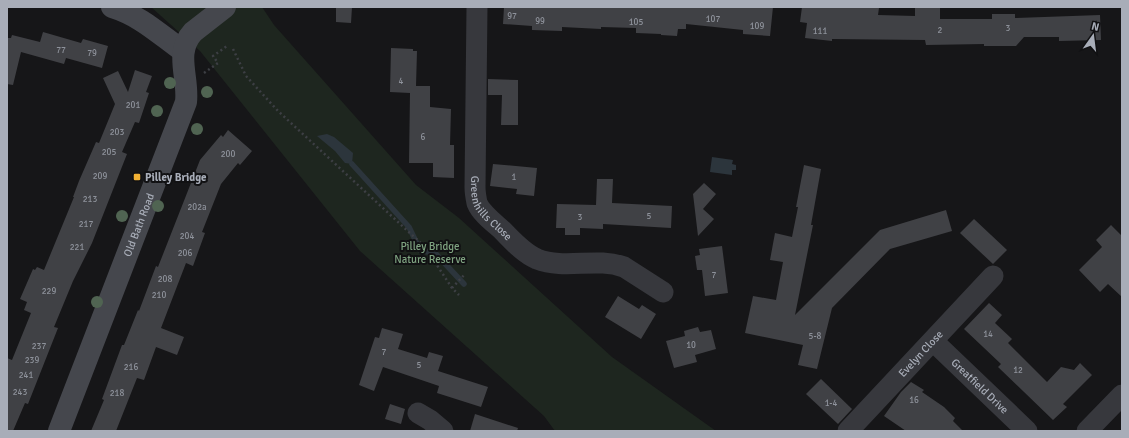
<svg xmlns="http://www.w3.org/2000/svg" width="1129" height="438" viewBox="0 0 1129 438" font-family="Signika,sans-serif">
<rect width="100%" height="100%" fill="#161618"/>
<polygon fill="#1e261f" points="151,7 262,7 274,25 416,185 459,218 612,357 716,431 555,431 544,416 360,251 200,51"/>
<g fill="#2c353c">
<polygon points="327,134 334,137 353,153 352,164 345,163 335,151 317,136"/>
<polygon points="712,157 733,160 732,164 736,165 736,170 732,170 732,175 710,172"/>
</g>
<g fill="none" stroke-linecap="round" stroke-linejoin="round">
<polyline stroke="#2c353c" stroke-width="5.5" points="352,164 409,227 420,250 436,254 464,284"/>
</g>
<g fill="#404145">
<polygon points="336,7 352,7 351,23 336,22"/>
<polygon points="504,7 773,7 770,36 743,34 743,30 686,24 686,29 678,29 677,36 661,35 661,34 636,33 636,28 601,27 601,29 562,27 562,31 532,30 532,26 503,24"/>
<polygon points="802,7 879,8 878,15 915,16 915,7 940,7 940,19 992,19 992,14 1015,14 1015,18 1100,15 1101,40 1059,41 1059,37 1024,37 1016,46 984,46 984,44 926,45 925,40 832,39 832,41 805,38 807,23 800,22"/>
<polygon points="43,32 81,43 83,39 108,46 102,68 66,58 64,64 21,52 13,85 7,84 7,38 11,38 12,35 40,42"/>
<polygon points="391,48 413,49 413,51 417,51 416,86 430,86 430,107 451,109 450,145 454,145 454,178 433,177 433,163 409,163 410,93 390,92"/>
<polygon points="135,70 152,76 146,92 149,93 139,123 135,122 122,152 127,154 92,243 73,281 54,327 58,328 28,404 25,403 13,431 7,431 7,358 12,360 31,313 24,310 27,302 20,299 33,269 35,270 37,267 44,270 74,197 73,197 79,181 96,142 99,143 115,104 103,78 118,71 128,92"/>
<polygon points="488,79 518,80 518,125 501,125 502,95 488,95"/>
<polygon points="228,130 252,151 240,165 238,163 221,184 202,232 205,233 193,266 186,263 161,328 184,337 177,355 156,347 144,380 137,378 116,431 91,431 104,400 102,399 122,345 124,345 138,310 139,311 156,266 158,267 200,160 221,135 223,137"/>
<polygon points="493,164 537,168 534,196 516,194 517,189 490,186"/>
<polygon points="804,165 821,169 811,225 813,225 795,315 880,230 946,210 952,231 890,249 832,308 817,369 798,365 803,345 745,333 753,296 776,300 783,262 770,260 775,233 792,237 798,207 796,207"/>
<polygon points="597,179 613,179 612,203 672,206 671,228 603,224 603,229 580,228 580,235 565,235 565,228 556,228 557,204 596,205"/>
<polygon points="704,183 716,194 703,209 714,219 698,236 693,194"/>
<polygon points="974,219 1007,250 993,264 960,233"/>
<polygon points="1111,225 1122,236 1122,297 1108,284 1100,292 1079,270 1102,247 1096,240"/>
<polygon points="722,246 728,293 705,296 702,270 697,270 695,256 700,255 699,249"/>
<polygon points="618,296 639,309 642,305 656,314 641,339 605,317"/>
<polygon points="989,303 1002,315 995,323 1012,339 1008,343 1047,382 1061,367 1074,370 1080,363 1092,375 1063,404 1067,407 1053,420 998,367 1001,364 964,329"/>
<polygon points="698,327 700,332 711,330 716,349 695,355 697,362 674,368 666,341 685,336 684,331"/>
<polygon points="382,328 403,334 398,349 427,358 429,352 443,356 438,371 488,387 481,407 437,393 439,386 383,367 374,391 359,385 375,337 379,338"/>
<polygon points="821,379 852,409 838,424 806,394"/>
<polygon points="911,382 924,390 922,392 944,407 955,418 953,421 963,431 906,431 884,416 901,392"/>
<polygon points="390,404 405,409 401,424 385,419"/>
<polygon points="475,414 518,428 517,431 470,431"/>
</g>
<g fill="none" stroke-linecap="round" stroke-linejoin="round">
<g stroke="#3d3f44" stroke-width="2.5" stroke-dasharray="2 3" stroke-linecap="butt">
<polyline points="233,49 246,76 278,111 425,247 452,288 459,295"/>
<polyline points="204,73 218,63 213,56 227,46"/>
<polyline points="452,288 465,274"/>
</g>
<g stroke="#37383d" stroke-width="21">
<path id="s1" d="M477,7L475,187C475,192 476,198 477,203C481,213 493,222 502,230C512,240 523,253 537,259C565,270 596,257 624,267L663,292"/>
<path id="s2" d="M933,341L1027,431"/>
<polyline points="418,413 430,420 443,431"/>
<path id="s3" d="M848,431L993,276"/>
<polyline points="1087,431 1122,395"/>
</g>
<g stroke="#45474d" stroke-width="22">
<path d="M112,7C141,16 159,34 183,51"/>
<path id="s4" d="M59,431L186,102C189,77 174,53 193,32L225,7"/>
</g>
</g>
<g fill="#506452">
<circle cx="170" cy="83" r="6"/>
<circle cx="207" cy="92" r="6"/>
<circle cx="157" cy="111" r="6"/>
<circle cx="197" cy="129" r="6"/>
<circle cx="158" cy="206" r="6"/>
<circle cx="122" cy="216" r="6"/>
<circle cx="97" cy="302" r="6"/>
</g>
<rect fill="#f2b134" stroke="#111113" stroke-width="1.5" x="133" y="173" width="8" height="8" rx="2"/>
<g text-anchor="middle" dominant-baseline="central" stroke-width="4" stroke-linejoin="round" paint-order="stroke">
<g font-size="9" fill="#8e929b">
<text x="512" y="16">97</text>
<text x="713" y="19">107</text>
<text x="540" y="21">99</text>
<text x="636" y="22">105</text>
<text x="757" y="26">109</text>
<text x="1008" y="28">3</text>
<text x="940" y="30">2</text>
<text x="820" y="31">111</text>
<text x="61" y="50">77</text>
<text x="92" y="53">79</text>
<text x="401" y="81">4</text>
<text x="133" y="105">201</text>
<text x="117" y="132">203</text>
<text x="423" y="137">6</text>
<text x="109" y="152">205</text>
<text x="228" y="154">200</text>
<text x="100" y="176">209</text>
<text x="514" y="177">1</text>
<text x="90" y="199">213</text>
<text x="197" y="207">202a</text>
<text x="649" y="216">5</text>
<text x="580" y="217">3</text>
<text x="86" y="224">217</text>
<text x="187" y="236">204</text>
<text x="77" y="247">221</text>
<text x="185" y="253">206</text>
<text x="714" y="275">7</text>
<text x="165" y="279">208</text>
<text x="49" y="291">229</text>
<text x="159" y="295">210</text>
<text x="988" y="334">14</text>
<text x="815" y="336">5-8</text>
<text x="691" y="345">10</text>
<text x="39" y="346">237</text>
<text x="384" y="352">7</text>
<text x="32" y="360">239</text>
<text x="419" y="365">5</text>
<text x="131" y="367">216</text>
<text x="1018" y="370">12</text>
<text x="26" y="375">241</text>
<text x="20" y="392">243</text>
<text x="117" y="393">218</text>
<text x="914" y="400">16</text>
<text x="831" y="403">1-4</text>
</g>
<g font-size="11" font-weight="bold" fill="#a8adb8" stroke="#111113" text-anchor="start">
<text x="145" y="177">Pilley Bridge</text>
</g>
<g font-size="11" fill="#a8adb8" stroke="#111113">
<text stroke="none"><textPath href="#s1" startOffset="207">Greenhills Close</textPath></text>
<text stroke="none"><textPath href="#s4" startOffset="221">Old Bath Road</textPath></text>
<text stroke="none"><textPath href="#s3" startOffset="106">Evelyn Close</textPath></text>
<text stroke="none"><textPath href="#s2" startOffset="65">Greatfield Drive</textPath></text>
</g>
<g font-size="11" fill="#7fa381" stroke="#111113">
<text x="430" y="246">Pilley Bridge<tspan x="430" dy="13">Nature Reserve</tspan></text>
</g>
</g>
<rect width="1129" height="438" fill="none" stroke="#a8adb8" stroke-width="16"/>
<g transform="translate(1093 36) rotate(14)" stroke="#111113" stroke-width="3" paint-order="stroke">
<path d="M0-3L7 15L0 10L-7 15Z" fill="#a8adb8"/>
<text y="-6" font-size="11" font-weight="bold" text-anchor="middle" fill="#a8adb8">N</text>
</g>
</svg>
